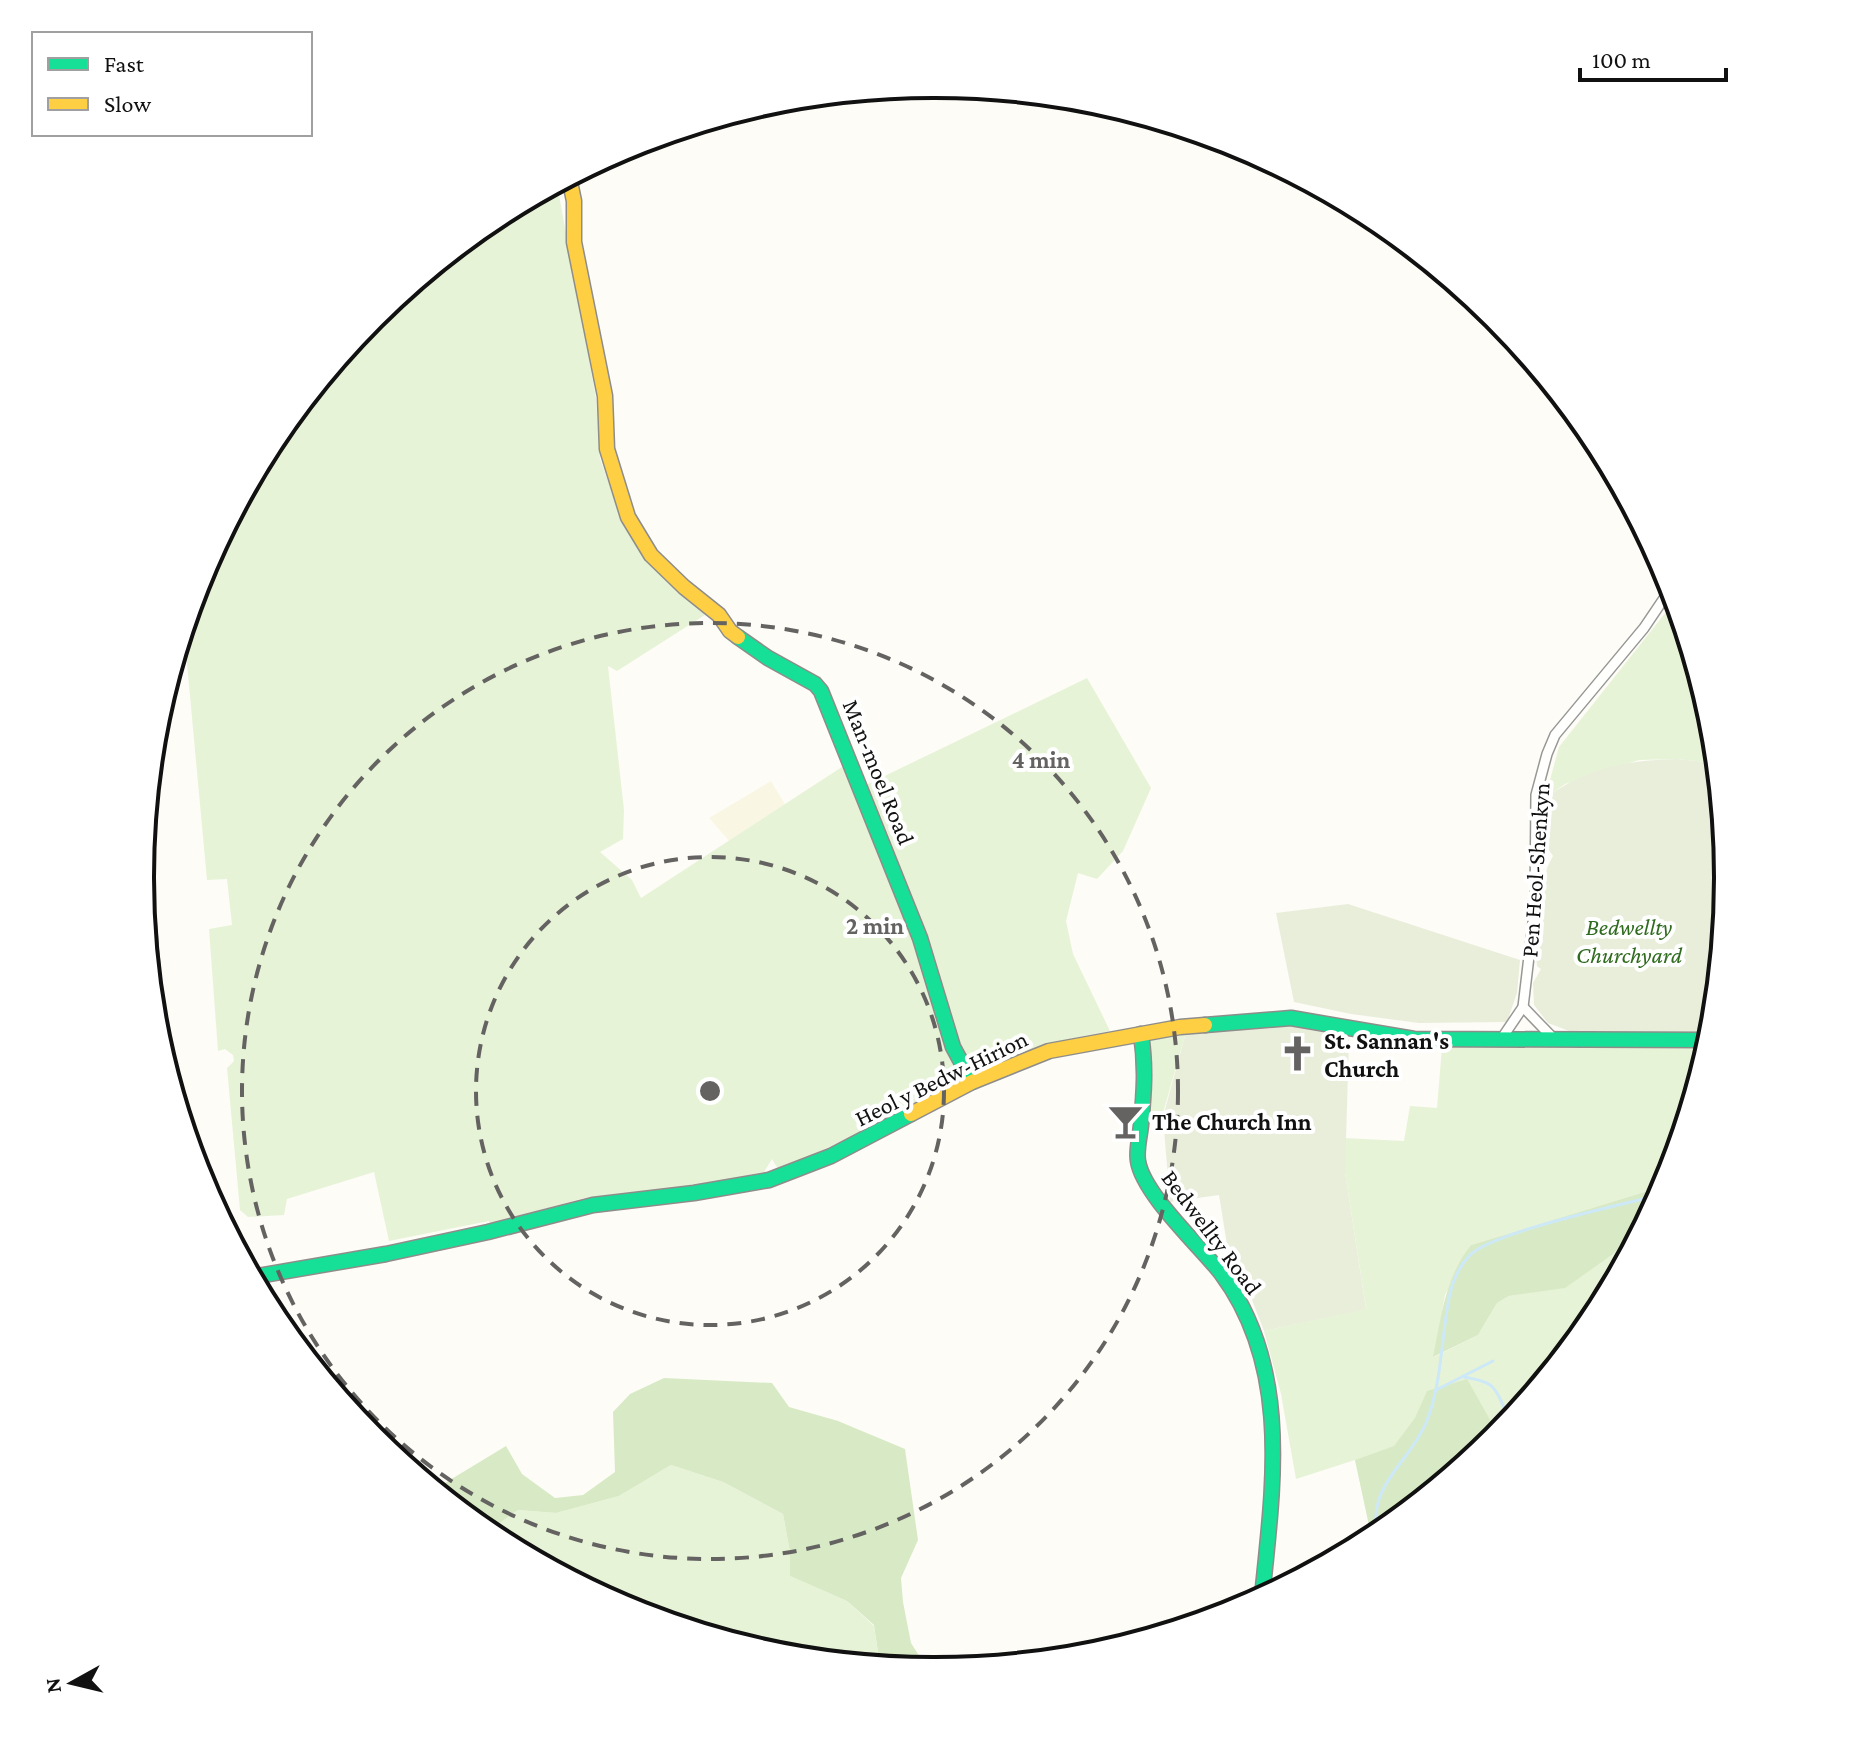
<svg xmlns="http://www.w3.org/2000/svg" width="1868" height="1755" viewBox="0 0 1868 1755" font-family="'Crimson Pro',serif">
<rect width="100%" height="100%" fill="#fdfcf7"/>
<polygon fill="#f9f7e4" points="771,781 786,806 730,842 709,818"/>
<g fill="#e7f3d7">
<polygon points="557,184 596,398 600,459 619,512 639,549 668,583 708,613 617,671 608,666 624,810 623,839 600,852 632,880 641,898 845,765 915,939 955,1072 954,1083 914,1107 793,1164 778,1169 772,1159 764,1172 704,1184 584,1198 490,1224 489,1221 389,1241 374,1172 287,1199 284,1215 248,1217 240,1210 227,1068 234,1061 233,1055 225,1049 218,1051 209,929 232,925 227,879 207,880 184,631 201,573 274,436 373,316 494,217"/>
<polygon points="1674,597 1712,723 1716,763 1677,759 1639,760 1565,784 1545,798 1559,747 1666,612"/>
<path d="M1087,678L1151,788L1123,851L1097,879L1078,873L1066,921L1073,954L1110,1031C1082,1036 1055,1041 1028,1051C1009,1057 995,1067 973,1066L962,1055L925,933L866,785Z"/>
<polygon points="1186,1032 1163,1113 1147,1117 1149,1043 1152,1038"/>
<polygon points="1442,1047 1708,1048 1664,1186 1471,1245 1445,1295 1434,1357 1478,1335 1497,1303 1509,1296 1565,1287 1612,1255 1646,1220 1594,1319 1495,1439 1372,1539 1355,1460 1296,1479 1281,1394 1264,1331 1366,1308 1345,1172 1344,1138 1404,1141 1410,1106 1437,1108"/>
<polygon points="671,1465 723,1482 783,1514 790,1552 790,1576 847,1601 874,1626 880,1666 779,1656 630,1610 487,1532 518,1510 556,1513 619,1496"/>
</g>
<g fill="#d8eac5">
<path d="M1664,1186L1646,1220L1612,1255L1565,1288L1509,1296L1497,1303L1478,1335L1433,1357C1441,1318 1445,1277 1471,1245Z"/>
<polygon points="664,1378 772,1383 789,1407 838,1421 905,1449 918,1540 901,1578 903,1602 911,1643 928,1670 880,1666 874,1625 847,1601 790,1576 790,1552 783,1514 723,1482 671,1465 619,1496 556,1513 518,1510 487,1532 435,1489 506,1446 522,1474 555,1498 583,1495 615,1472 613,1412 630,1394"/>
<polygon points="1467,1379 1498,1434 1372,1539 1355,1460 1394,1446 1415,1418 1427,1391"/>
</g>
<g fill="#e9eedb">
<path d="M1677,759L1716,763L1727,878L1712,1034L1569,1031L1548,1023L1534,1005L1533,983L1541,969L1537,966L1536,955L1547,868L1553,856L1549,850L1545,798C1587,768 1626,760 1677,759Z"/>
<polygon points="1348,904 1520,960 1517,993 1507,1022 1419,1023 1351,1014 1294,1002 1276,913"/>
<polygon points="1301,1023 1342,1032 1349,1040 1345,1172 1366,1309 1264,1331 1252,1300 1230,1263 1219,1195 1170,1202 1163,1117 1186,1032"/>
</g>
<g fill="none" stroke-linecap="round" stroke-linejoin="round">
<g stroke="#cde8f7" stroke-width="3">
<path d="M1464,1377C1494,1382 1494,1385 1506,1412"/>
<polyline points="1436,1390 1493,1361"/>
<path d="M1377,1535C1368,1483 1408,1465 1426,1423C1442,1384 1441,1339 1449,1298C1452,1283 1459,1266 1470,1255C1494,1232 1616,1206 1655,1196"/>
</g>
<defs>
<g id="street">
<polyline points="144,838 162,1054"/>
<polyline points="1523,1007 1554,1039"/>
<polyline points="1502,1038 1523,1007 1535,906 1536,795 1547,754 1555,735 1644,628 1671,588"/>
</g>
<g id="fast">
<polyline points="738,637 768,658 815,684 821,691 920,938 953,1047 972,1082"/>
<polyline points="1205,1025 1291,1018 1414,1039 1710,1040"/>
<path d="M1141,1034C1146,1066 1144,1093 1141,1125C1140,1136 1136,1150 1138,1161C1143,1194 1200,1246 1221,1273C1292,1368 1273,1487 1262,1597"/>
<polyline points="252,1277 386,1254 488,1232 593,1205 694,1193 769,1180 831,1156 911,1114"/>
</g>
<g id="slow">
<polyline points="569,177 574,201 574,242 605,396 607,449 628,517 651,555 684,587 719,615 730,631 738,637"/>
<polyline points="911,1114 972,1082 1049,1051 1180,1027 1205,1025"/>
</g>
</defs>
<use href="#street" stroke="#979795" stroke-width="12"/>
<use href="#fast" stroke="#8e8d8b" stroke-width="17"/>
<use href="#slow" stroke="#8e8d8b" stroke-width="17"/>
<use href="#street" stroke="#fffffe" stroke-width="9"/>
<use href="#fast" stroke="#16e098" stroke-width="14"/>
<use href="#slow" stroke="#ffcf43" stroke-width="14"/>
</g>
<g fill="none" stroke="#646362" stroke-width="4" stroke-dasharray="14 10">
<circle cx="710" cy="1091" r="234"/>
<circle cx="710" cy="1091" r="468"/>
</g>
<defs>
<symbol id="church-bare" viewBox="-9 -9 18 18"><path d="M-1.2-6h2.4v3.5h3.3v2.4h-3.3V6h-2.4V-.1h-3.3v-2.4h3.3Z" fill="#646362" stroke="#fff" stroke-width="2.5" paint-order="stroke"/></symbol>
<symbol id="bar-bare" viewBox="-9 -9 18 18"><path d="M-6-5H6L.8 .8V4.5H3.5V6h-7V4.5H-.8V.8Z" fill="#646362" stroke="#fff" stroke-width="2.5" paint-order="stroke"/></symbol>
</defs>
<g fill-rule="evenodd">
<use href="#church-bare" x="1272" y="1028" width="51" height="51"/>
<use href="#bar-bare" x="1100" y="1096" width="51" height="51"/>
</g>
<g text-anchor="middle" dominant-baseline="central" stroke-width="8" stroke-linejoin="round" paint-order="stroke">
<g font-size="24" fill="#111" stroke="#fff">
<text transform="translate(879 772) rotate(68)">Man-moel Road</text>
<text transform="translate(1535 870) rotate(-86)">Pen Heol-Shenkyn</text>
<text transform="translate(941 1078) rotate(-26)">Heol y Bedw-Hirion</text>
<text transform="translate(1212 1232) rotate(53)">Bedwellty Road</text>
</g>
<g font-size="24" font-style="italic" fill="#2f6b1f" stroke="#fff">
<text x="1629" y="926">Bedwellty<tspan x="1629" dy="28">Churchyard</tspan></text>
</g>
<g font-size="24" font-weight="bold" fill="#111" stroke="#fff" text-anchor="start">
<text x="1324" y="1040">St. Sannan's<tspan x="1324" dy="28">Church</tspan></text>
<text x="1152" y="1121">The Church Inn</text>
</g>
</g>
<path d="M0 0H1868V1755H0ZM933 98H935A779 779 0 0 1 1714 877V878A779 779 0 0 1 935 1657H933A779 779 0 0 1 154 878V877A779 779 0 0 1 933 98Z" fill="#fff" fill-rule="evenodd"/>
<path fill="none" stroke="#111" stroke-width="4" d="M933 98H935A779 779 0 0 1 1714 877V878A779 779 0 0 1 935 1657H933A779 779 0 0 1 154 878V877A779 779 0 0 1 933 98Z"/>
<circle cx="710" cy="1091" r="12" fill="#646362" stroke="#fff" stroke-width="4"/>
<g font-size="24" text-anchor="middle" font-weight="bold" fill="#646362" stroke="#fff" stroke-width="8" stroke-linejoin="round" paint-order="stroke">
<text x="1041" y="768">4 min</text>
<text x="875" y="934">2 min</text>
</g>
<rect x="32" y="32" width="280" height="104" fill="#ffffff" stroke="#a0a0a0" stroke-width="2"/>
<rect x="48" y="58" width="40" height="12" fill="#16e098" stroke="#a0a0a0" stroke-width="2"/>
<text x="104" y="72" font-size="24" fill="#111111">Fast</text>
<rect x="48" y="98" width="40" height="12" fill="#ffcf43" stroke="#a0a0a0" stroke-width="2"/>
<text x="104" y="112" font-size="24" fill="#111111">Slow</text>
<g transform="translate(72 1683) rotate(262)" stroke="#ffffff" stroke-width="6" paint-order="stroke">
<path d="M0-6L14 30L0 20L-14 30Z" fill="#111111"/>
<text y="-12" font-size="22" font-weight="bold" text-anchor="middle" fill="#111111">N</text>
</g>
<path d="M1580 68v12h146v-12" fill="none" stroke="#111111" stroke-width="4"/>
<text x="1592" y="68" font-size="24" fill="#111111" stroke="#ffffff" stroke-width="6" paint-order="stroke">100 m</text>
</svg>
